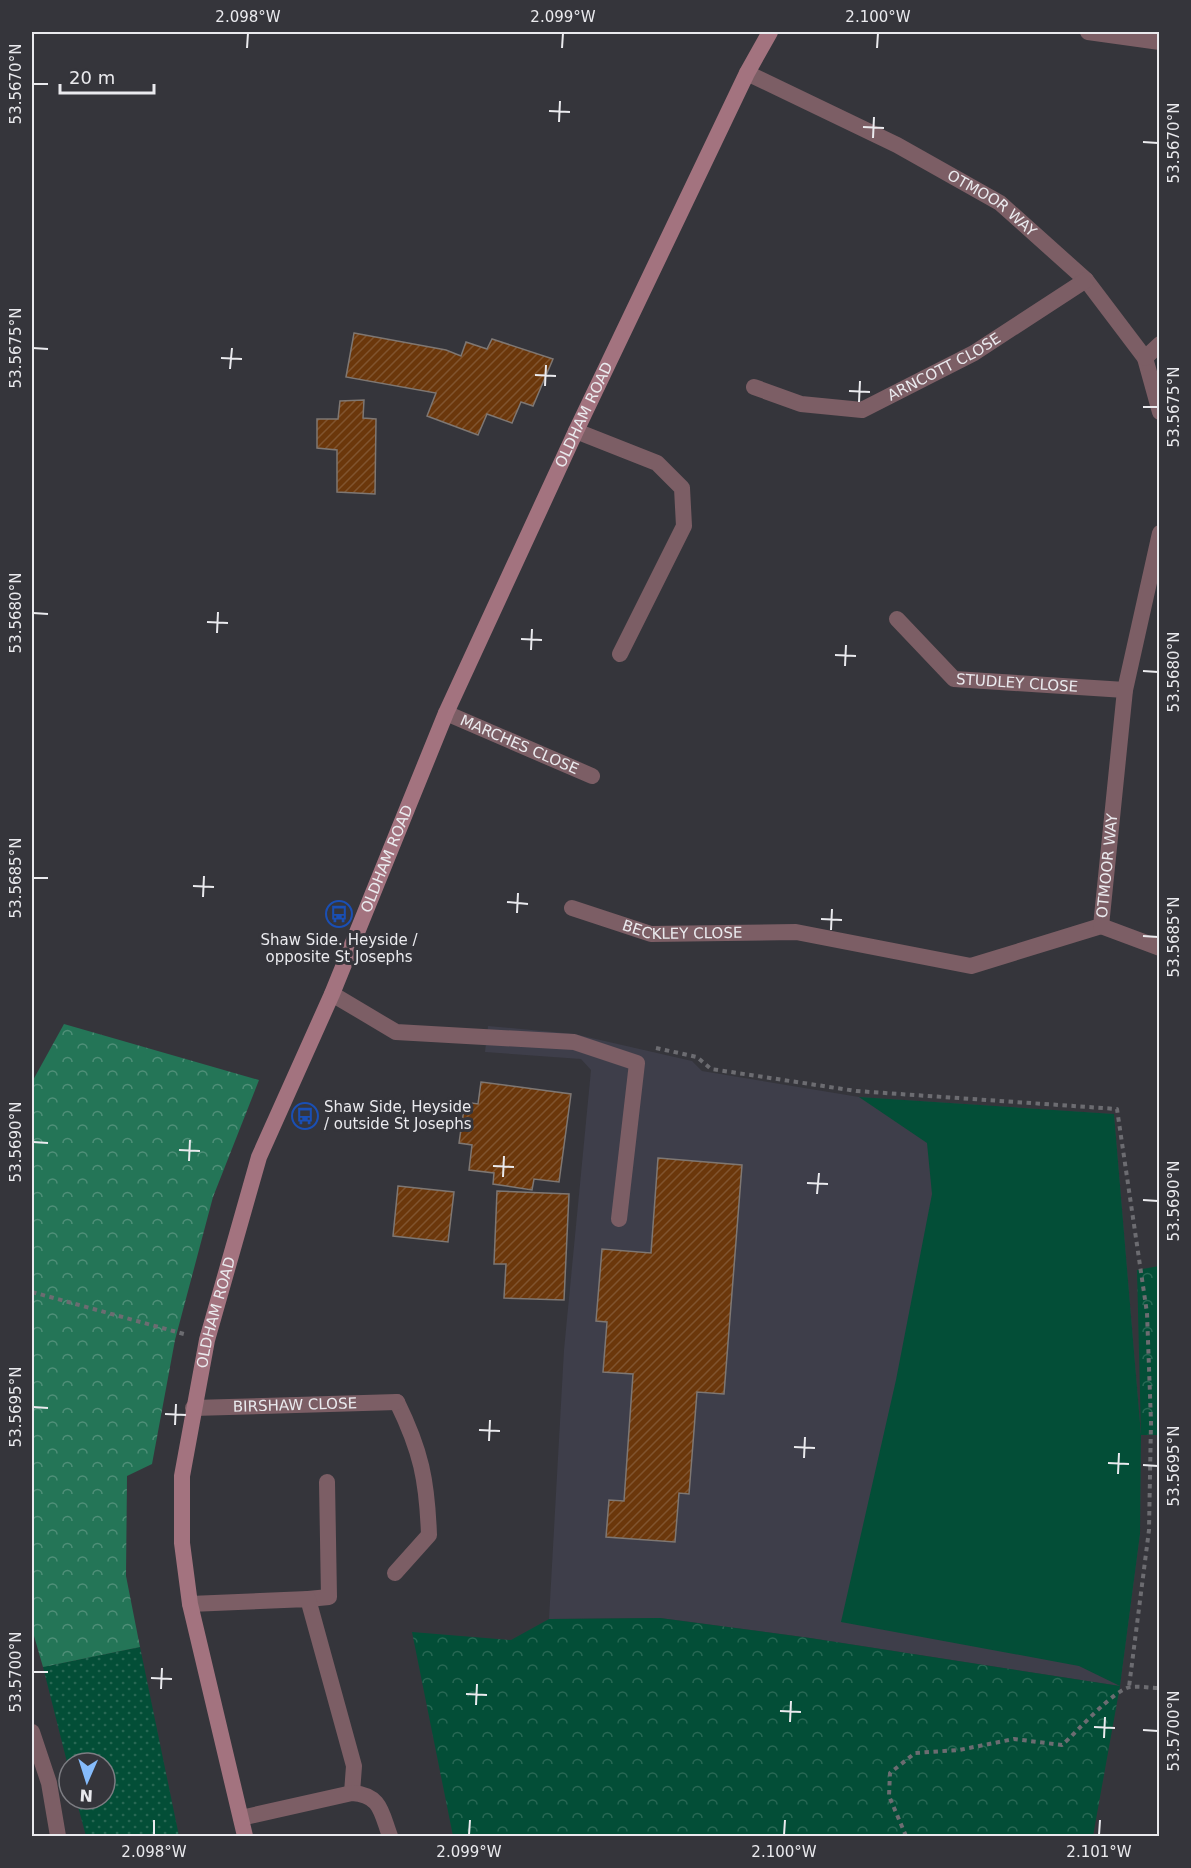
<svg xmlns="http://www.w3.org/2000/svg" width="1191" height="1868" viewBox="0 0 1191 1868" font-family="'DejaVu Sans',sans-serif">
<defs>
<pattern id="grass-dots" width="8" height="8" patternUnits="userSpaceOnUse" patternTransform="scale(1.5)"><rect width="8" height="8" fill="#034e37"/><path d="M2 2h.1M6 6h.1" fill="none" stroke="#286854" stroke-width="1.8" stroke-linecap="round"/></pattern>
<pattern id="forest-crowns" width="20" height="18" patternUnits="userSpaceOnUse" patternTransform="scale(1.5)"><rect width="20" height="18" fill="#247557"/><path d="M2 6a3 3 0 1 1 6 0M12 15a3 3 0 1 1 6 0" fill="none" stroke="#4f8f78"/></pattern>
<pattern id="park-crowns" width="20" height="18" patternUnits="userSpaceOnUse" patternTransform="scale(1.5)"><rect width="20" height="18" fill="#034e37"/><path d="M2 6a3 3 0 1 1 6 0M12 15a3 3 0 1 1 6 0" fill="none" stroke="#286854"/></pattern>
<pattern id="building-hatch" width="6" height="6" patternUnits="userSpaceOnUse" patternTransform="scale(1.5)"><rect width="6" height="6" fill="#6b370b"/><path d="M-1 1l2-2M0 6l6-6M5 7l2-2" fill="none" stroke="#80542f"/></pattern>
</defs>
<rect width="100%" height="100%" fill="#35353b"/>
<polygon fill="#3e3e4a" points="488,1026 574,1034 692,1061 702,1071 859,1097 1114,1114 1141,1435 1140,1534 1120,1686 810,1638 660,1618 549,1619 564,1350 591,1070 581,1059 485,1052"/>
<polygon fill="url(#grass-dots)" points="140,1647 179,1836 86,1836 76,1799 105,1799 105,1763 69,1763 69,1770 43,1667"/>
<polygon fill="url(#forest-crowns)" points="64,1024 259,1080 213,1197 175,1340 152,1464 127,1476 126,1576 140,1647 43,1667 32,1629 32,1082"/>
<g fill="url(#park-crowns)">
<polygon points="1159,1266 1159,1435 1141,1435 1137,1270"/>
<polygon points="660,1618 810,1638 1120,1686 1093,1836 453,1836 412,1632 511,1640 549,1619"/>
</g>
<polygon fill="#034e37" points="859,1097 1114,1114 1141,1435 1140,1534 1120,1686 1079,1666 841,1622 896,1380 932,1194 927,1143"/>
<g fill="url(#building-hatch)" stroke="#7e7773" stroke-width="1.5">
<polygon points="354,333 446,350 461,356 466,342 487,349 492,339 553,359 533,406 521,402 512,423 487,414 478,435 427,416 436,393 346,377"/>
<polygon points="364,400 363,418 376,419 375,494 337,492 337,450 317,448 317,419 338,419 340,401"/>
<polygon points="481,1082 571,1094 559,1182 534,1179 532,1190 493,1184 494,1173 469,1170 472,1145 459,1143 465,1102 478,1104"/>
<polygon points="658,1158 742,1165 724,1394 697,1392 689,1494 679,1493 675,1542 606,1537 609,1500 624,1501 633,1374 603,1372 607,1322 596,1321 602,1249 651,1253"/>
<polygon points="398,1186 454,1192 448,1242 393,1236"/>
<polygon points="497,1191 569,1194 564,1300 504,1298 506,1264 494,1264"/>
</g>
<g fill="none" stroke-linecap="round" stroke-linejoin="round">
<g stroke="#6c6c71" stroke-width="4" stroke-dasharray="4.5 4.5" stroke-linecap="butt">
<polyline points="656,1048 697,1057 711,1069 856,1091 1117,1109 1147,1313 1151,1422 1149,1530 1129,1687"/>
<polyline points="32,1292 184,1334"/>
<path d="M906,1836L889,1796L890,1773L915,1753L959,1750L1014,1739L1062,1745C1077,1732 1115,1688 1131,1687C1140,1686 1150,1688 1160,1688"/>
</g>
<g stroke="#7c5e65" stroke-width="16">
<polyline points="576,431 657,463 682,488 684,526 620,654"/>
<polyline points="332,994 396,1032 574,1042 637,1063 619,1219"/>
<path d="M395,1573L429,1535C427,1480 421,1451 397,1402"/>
<polyline points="308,1599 329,1597 327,1482"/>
<polyline points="190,1604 308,1599 354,1766 352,1793"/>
<polyline points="32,1732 49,1783 58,1836"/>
<path d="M241,1818L352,1793C381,1795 381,1812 390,1836"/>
</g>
<g stroke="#7c5e65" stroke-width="16">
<polyline points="1088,32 1160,42"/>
<path id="s1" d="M747,73L897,145L1000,203L1086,280L1145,358L1160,412"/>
<polyline points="1145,358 1160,344"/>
<path id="s2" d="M754,387L801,404L862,410L974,353L1086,280"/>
<path id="s3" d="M897,619L954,679L1125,690"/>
<path id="s4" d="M446,713L592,776"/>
<path id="s5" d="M572,908L651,934L796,932L971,966L1101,926L1125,690L1160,533"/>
<polyline points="1101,926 1160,948"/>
<path id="s6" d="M193,1408L397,1402"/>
</g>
<path stroke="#a3737f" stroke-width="16" id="s7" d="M245,1836L190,1604L182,1543V1476L207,1340L259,1157L332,994L446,713L576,431L747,73L770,32"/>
</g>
<path fill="none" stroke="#eaeaee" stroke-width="2" d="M247,48L248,33M562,48L563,33M877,48L878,33M33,84H48M549,111L570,112M559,122L560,101M863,127L884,128M873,138L874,117M1143,142L1158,143M33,348L48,349M221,358L242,359M230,369L232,348M535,375L556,376M545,386L546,365M849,391L870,392M859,402L860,381M1143,407H1158M33,613L48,614M207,622L228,623M217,633L218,612M521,639L542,640M531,650L532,629M835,655L856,656M845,666L846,645M1143,671L1158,672M33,878H48M193,886L214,887M203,897L204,876M507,902L528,904M517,913L518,893M821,919L842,920M831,930L832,909M1143,936L1158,937M33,1142L48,1143M179,1150L200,1151M189,1161L190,1140M493,1166L514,1167M503,1177L504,1156M807,1183L828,1184M817,1194L819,1173M1143,1200L1158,1201M33,1407L48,1408M165,1414L186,1415M175,1425L176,1404M479,1430L500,1431M489,1441L490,1420M794,1447L815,1448M804,1458L805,1437M1108,1463L1129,1464M1143,1465L1158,1466M1118,1474L1119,1453M33,1672H48M151,1678L172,1679M161,1689L162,1668M466,1694L487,1695M476,1705L477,1684M780,1711L801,1712M790,1722L791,1701M1094,1727L1115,1728M1143,1730L1158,1731M1104,1738L1105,1717M154,1835V1820M469,1835L470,1820M784,1835L785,1820M1099,1835L1100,1820"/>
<defs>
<symbol id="bus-ring" viewBox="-11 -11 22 22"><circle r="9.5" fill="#35353b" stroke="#1a4fb4" stroke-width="1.5"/><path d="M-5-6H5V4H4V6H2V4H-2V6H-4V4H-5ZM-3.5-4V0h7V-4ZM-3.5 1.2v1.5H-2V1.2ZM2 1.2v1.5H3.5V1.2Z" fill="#1a4fb4"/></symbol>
</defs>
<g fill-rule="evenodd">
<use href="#bus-ring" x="324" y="899" width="30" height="30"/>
<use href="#bus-ring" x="290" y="1101" width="30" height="30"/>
</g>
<g text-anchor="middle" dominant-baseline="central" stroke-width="6" stroke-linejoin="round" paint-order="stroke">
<g font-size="15" fill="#eaeaee" stroke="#35353b">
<text stroke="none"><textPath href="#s1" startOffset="278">OTMOOR WAY</textPath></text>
<text stroke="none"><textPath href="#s2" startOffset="204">ARNCOTT CLOSE</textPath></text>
<text stroke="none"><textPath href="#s7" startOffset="1506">OLDHAM ROAD</textPath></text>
<text stroke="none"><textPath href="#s3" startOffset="146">STUDLEY CLOSE</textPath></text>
<text stroke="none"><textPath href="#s4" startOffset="80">MARCHES CLOSE</textPath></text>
<text stroke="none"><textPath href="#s7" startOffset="1020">OLDHAM ROAD</textPath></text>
<text stroke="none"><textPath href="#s5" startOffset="603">OTMOOR WAY</textPath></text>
<text stroke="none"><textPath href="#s5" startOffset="114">BECKLEY CLOSE</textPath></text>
<text stroke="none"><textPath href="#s7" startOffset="534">OLDHAM ROAD</textPath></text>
<text stroke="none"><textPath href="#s6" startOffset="102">BIRSHAW CLOSE</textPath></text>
</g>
<g font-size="15" fill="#eaeaee" stroke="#35353b">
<text x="339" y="940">Shaw Side. Heyside /<tspan x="339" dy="17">opposite St Josephs</tspan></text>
<text x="324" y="1107" text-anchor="start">Shaw Side, Heyside<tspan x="324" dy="17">/ outside St Josephs</tspan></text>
</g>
</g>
<rect width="1191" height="1868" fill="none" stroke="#35353b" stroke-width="66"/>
<g transform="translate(87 1781) rotate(183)"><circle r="28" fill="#35353b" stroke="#7d7d83" stroke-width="1.5"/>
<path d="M0-4.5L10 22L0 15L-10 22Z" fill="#85bbfb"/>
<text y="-9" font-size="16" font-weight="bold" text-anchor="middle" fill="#eaeaee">N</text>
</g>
<path d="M60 84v9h94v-9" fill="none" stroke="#eaeaee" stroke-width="3"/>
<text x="69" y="84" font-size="18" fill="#eaeaee" stroke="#35353b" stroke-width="4.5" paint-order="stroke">20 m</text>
<rect x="33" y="33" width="1125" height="1802" fill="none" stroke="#eaeaee" stroke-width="2"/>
<g font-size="15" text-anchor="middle" fill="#eaeaee">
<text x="248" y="22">2.098°W</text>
<text x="563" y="22">2.099°W</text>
<text x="878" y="22">2.100°W</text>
<text transform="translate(16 84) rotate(-90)" y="5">53.5670°N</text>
<text transform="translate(1174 143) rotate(-90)" y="5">53.5670°N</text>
<text transform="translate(16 348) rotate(-90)" y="5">53.5675°N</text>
<text transform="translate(1174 407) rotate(-90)" y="5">53.5675°N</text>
<text transform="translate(16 613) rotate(-90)" y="5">53.5680°N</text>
<text transform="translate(1174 672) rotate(-90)" y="5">53.5680°N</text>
<text transform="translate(16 878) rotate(-90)" y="5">53.5685°N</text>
<text transform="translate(1174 937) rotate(-90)" y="5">53.5685°N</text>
<text transform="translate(16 1142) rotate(-90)" y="5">53.5690°N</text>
<text transform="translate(1174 1201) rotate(-90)" y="5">53.5690°N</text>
<text transform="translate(16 1407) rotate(-90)" y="5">53.5695°N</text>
<text transform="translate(1174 1466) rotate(-90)" y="5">53.5695°N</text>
<text transform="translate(16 1672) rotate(-90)" y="5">53.5700°N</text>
<text transform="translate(1174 1731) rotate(-90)" y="5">53.5700°N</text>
<text x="154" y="1857">2.098°W</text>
<text x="469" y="1857">2.099°W</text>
<text x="784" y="1857">2.100°W</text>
<text x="1099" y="1857">2.101°W</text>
</g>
</svg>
